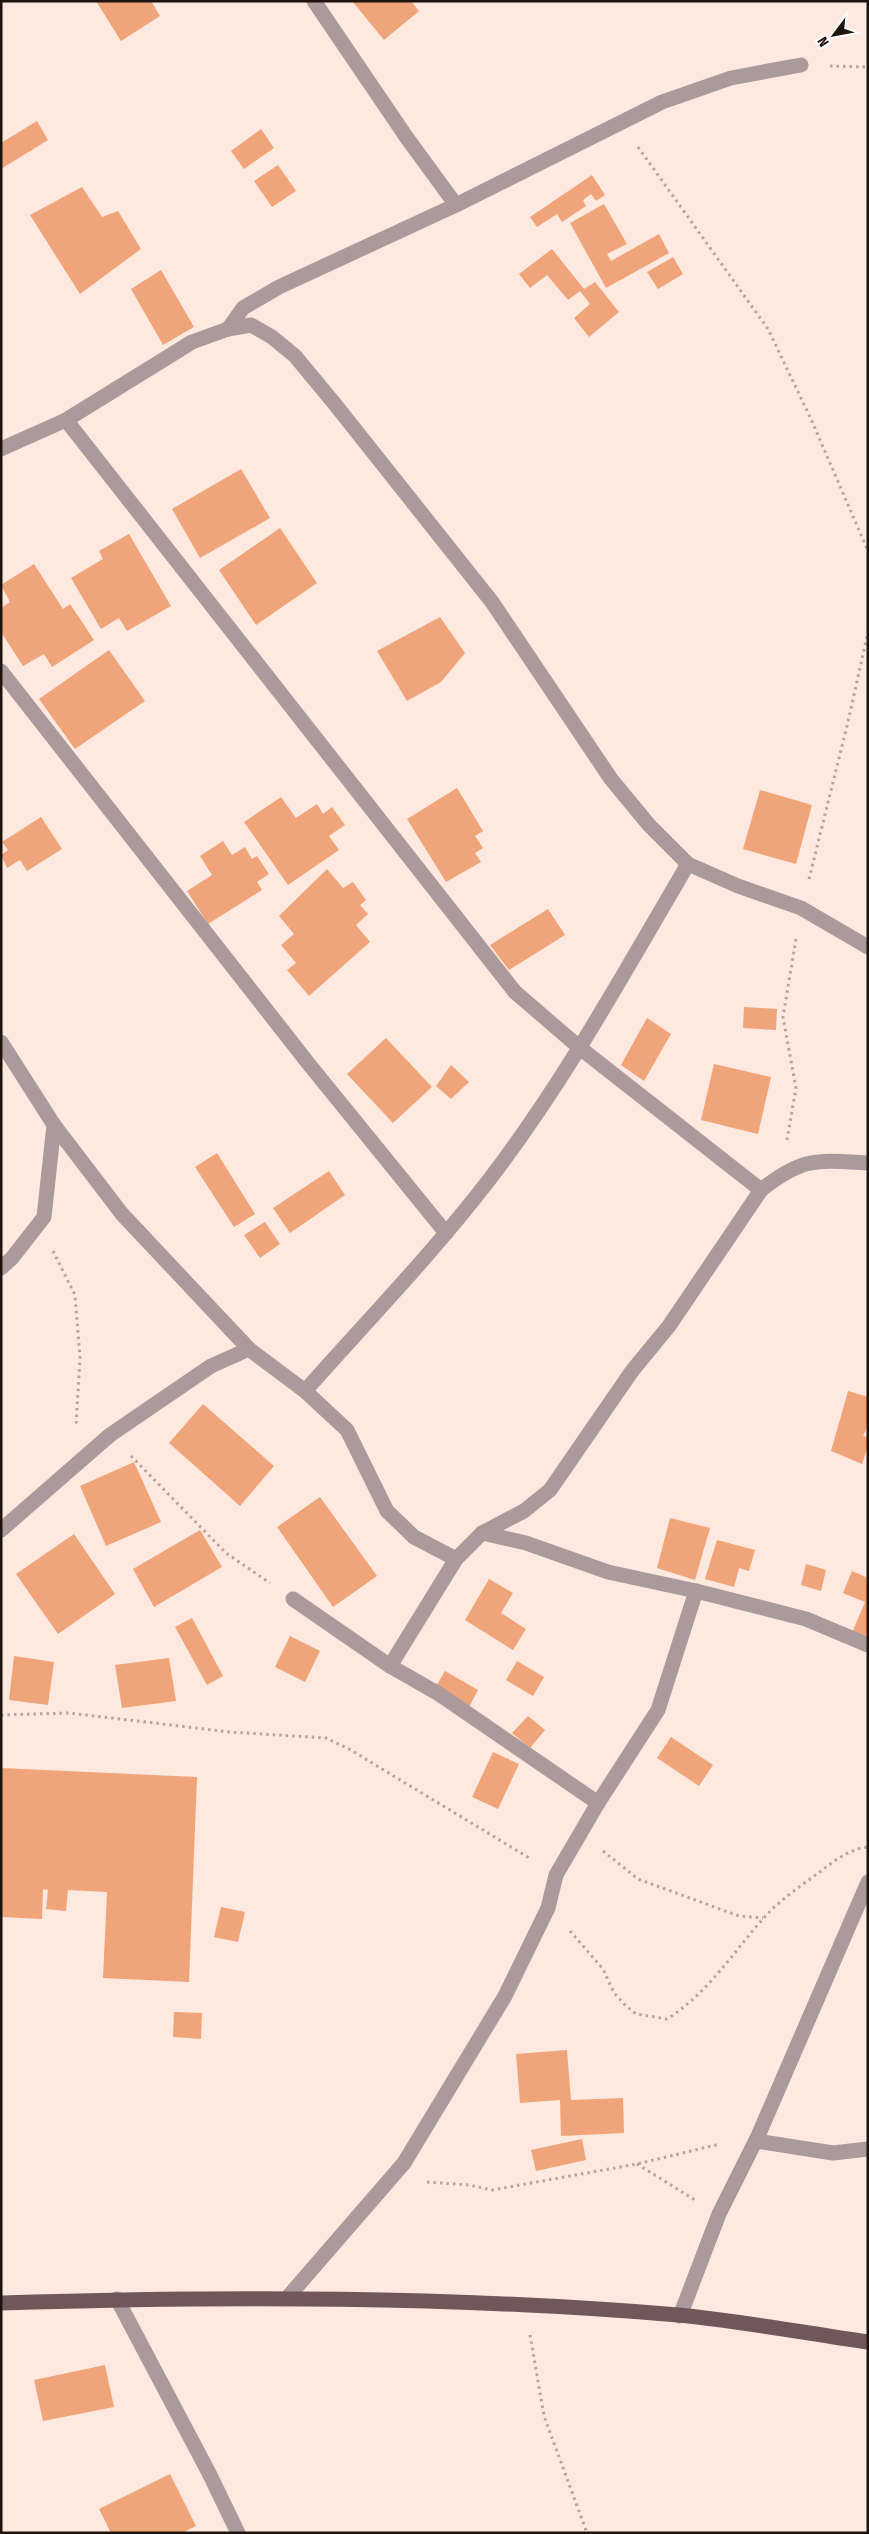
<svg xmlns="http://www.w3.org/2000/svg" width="869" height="2534" viewBox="0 0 869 2534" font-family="'Fira Sans Condensed',sans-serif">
<rect width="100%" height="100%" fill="#fde9df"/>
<g fill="#f0a47a">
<polygon points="96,1 151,1 160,16 121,41"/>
<polygon points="352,1 411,1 419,11 384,40"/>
<polygon points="37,121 48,140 1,169 1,143"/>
<polygon points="261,129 274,148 244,169 231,151"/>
<polygon points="278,165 296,191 272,207 254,181"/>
<polygon points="592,175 605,195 596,201 591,194 583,200 586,206 562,222 557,214 537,227 530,217"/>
<polygon points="82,187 102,217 118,211 141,249 80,294 30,215"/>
<polygon points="604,204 627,244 607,254 611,261 659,234 669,253 606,288 570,223"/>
<polygon points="552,249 584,289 595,282 619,312 589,337 574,318 590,304 580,291 568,300 547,275 530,288 519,274"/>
<polygon points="673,257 683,274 658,289 647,272"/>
<polygon points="161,270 194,327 163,345 131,289"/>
<polygon points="241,469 270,518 200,558 172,509"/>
<polygon points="280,528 317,583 256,625 219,570"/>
<polygon points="129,534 171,606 127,631 119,618 101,629 71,578 103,559 99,551"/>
<polygon points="34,564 63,609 70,604 94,640 52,667 44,654 23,666 1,632 1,608 10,602 1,585"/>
<polygon points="440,617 465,653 441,682 407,701 377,651"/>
<polygon points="109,650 145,701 75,749 39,699"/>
<polygon points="457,788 483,831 475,836 483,848 475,853 481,862 446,882 407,819"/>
<polygon points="760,790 812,805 796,864 743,849"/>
<polygon points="281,797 296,818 317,804 323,814 332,807 345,825 329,836 339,850 288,885 244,822"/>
<polygon points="41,817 62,849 27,871 20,860 7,868 1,855 8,850 2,842"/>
<polygon points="223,841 232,855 245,847 252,859 257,856 269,874 257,882 262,890 208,924 187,891 212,875 200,856"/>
<polygon points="327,869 343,888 353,882 366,900 360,905 368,914 356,925 370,942 309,996 287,970 296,963 281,945 294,934 279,916"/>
<polygon points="548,909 565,935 509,970 490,945"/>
<polygon points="744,1007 777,1009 776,1030 743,1028"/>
<polygon points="647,1018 671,1034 644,1081 621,1065"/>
<polygon points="386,1038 432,1087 393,1123 347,1074"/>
<polygon points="714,1064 771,1077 758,1134 701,1120"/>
<polygon points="451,1065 469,1082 451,1099 436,1086"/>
<polygon points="217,1153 255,1214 234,1227 195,1167"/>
<polygon points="329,1171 345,1195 290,1233 273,1208"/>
<polygon points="265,1222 280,1244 260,1258 244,1235"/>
<polygon points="848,1391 868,1397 868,1426 863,1436 868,1437 868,1446 862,1464 831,1451"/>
<polygon points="203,1404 274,1466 240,1506 169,1443"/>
<polygon points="134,1462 161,1522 106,1546 80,1486"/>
<polygon points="320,1497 377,1576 333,1607 277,1527"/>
<polygon points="670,1518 710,1528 695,1580 657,1568"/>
<polygon points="200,1530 222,1567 154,1607 133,1569"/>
<polygon points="74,1534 115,1594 58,1634 16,1574"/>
<polygon points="717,1540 755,1550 749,1571 739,1568 734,1587 705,1579"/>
<polygon points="806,1564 826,1570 821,1591 801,1585"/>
<polygon points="852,1571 868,1578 868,1642 851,1635 865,1602 843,1593"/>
<polygon points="489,1579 513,1593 501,1613 526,1629 513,1650 465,1620"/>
<polygon points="192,1618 223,1676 207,1685 175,1627"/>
<polygon points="290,1636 320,1651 305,1682 275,1667"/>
<polygon points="14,1656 54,1662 48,1705 9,1700"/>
<polygon points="169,1658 176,1701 122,1708 115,1665"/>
<polygon points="517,1661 544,1677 533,1696 506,1680"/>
<polygon points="445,1671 478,1690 468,1709 434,1690"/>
<polygon points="528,1716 545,1730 530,1748 512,1733"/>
<polygon points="671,1737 713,1765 699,1786 657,1758"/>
<polygon points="493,1752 519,1764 498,1809 472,1797"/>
<polygon points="1,1768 197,1777 189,1982 103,1978 107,1892 68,1890 66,1911 46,1909 48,1890 43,1889 42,1919 1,1917"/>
<polygon points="221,1907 245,1912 238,1942 214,1937"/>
<polygon points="174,2012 202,2013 201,2039 173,2037"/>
<polygon points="567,2050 571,2100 623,2098 624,2133 561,2136 560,2100 520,2103 516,2054"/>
<polygon points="582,2139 586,2160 536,2171 531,2150"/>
<polygon points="105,2365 114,2407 43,2421 34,2380"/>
<polygon points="170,2474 196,2526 182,2533 111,2533 99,2509"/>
</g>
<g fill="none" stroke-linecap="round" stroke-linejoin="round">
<g stroke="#b5a49c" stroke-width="3" stroke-dasharray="2.5 4" stroke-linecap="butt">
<polyline points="830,66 868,67"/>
<polyline points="638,147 768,329 811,419 868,551"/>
<polyline points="809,879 847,726 868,632"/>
<polyline points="787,1140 796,1088 783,1017 796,939"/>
<polyline points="53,1251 75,1295 80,1358 76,1425"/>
<polyline points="131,1456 226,1553 270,1583"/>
<polyline points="1,1715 69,1713 230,1732 326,1738 349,1749 531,1859"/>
<polyline points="603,1851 638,1879 739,1916 763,1918"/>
<path d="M570,1931L603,1969L614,1993L625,2005L636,2014L667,2019C707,1994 731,1955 762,1920C778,1901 801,1886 821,1871C835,1860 850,1849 868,1847"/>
<polyline points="637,2164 695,2200"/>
<polyline points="427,2182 469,2185 492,2190 637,2164 720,2144"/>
<polyline points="530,2335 544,2416 587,2533"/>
</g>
<g stroke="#aa9a9c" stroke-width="15">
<polyline points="314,1 407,138 456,205"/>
<polyline points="228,329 243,308 279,287 456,205 662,102 731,78 801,65"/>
<polyline points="66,420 515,992 580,1048 761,1190"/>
<polyline points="1,449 66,420 192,342 228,329 251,325 272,337 295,356 334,403 492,602 611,779 649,825 688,864 738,886 801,908 868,947"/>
<polyline points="1,671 308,1063 446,1233"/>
<polyline points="1,1042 54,1125 122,1214 249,1349 305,1391 347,1430 387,1511 414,1537 456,1559"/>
<polyline points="1,1268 12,1258 44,1217 54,1125"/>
<path d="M305,1391C367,1321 432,1254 489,1180C565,1081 625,971 688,864"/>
<polyline points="1,1530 110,1435 211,1366 249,1349"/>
<polyline points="696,1591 806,1619 868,1645"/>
<polyline points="293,1599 390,1666 439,1694 598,1803"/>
<path d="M390,1666L456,1559L482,1533L524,1511L550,1490L632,1371L669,1326L761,1190C803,1157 816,1160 868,1163"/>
<polyline points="756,2141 833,2153 868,2149"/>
<polyline points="287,2298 404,2163 505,1996 548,1908 556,1875 598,1803 658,1710 696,1591 608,1572 526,1543 482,1533"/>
<polyline points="117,2299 209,2473 238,2533"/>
<polyline points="680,2316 719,2214 758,2136 868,1882"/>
</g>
<path stroke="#71565a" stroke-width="15" d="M1,2303C226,2296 453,2296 678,2315C741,2321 805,2333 868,2342"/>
</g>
<rect width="869" height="2534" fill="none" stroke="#1e130d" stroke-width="5"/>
<g transform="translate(834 35) rotate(238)" stroke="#fbfbfb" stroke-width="4" paint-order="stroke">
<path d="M0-4L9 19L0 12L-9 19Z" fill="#1e130d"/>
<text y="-8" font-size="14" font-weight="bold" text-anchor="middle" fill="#1e130d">N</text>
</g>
</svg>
